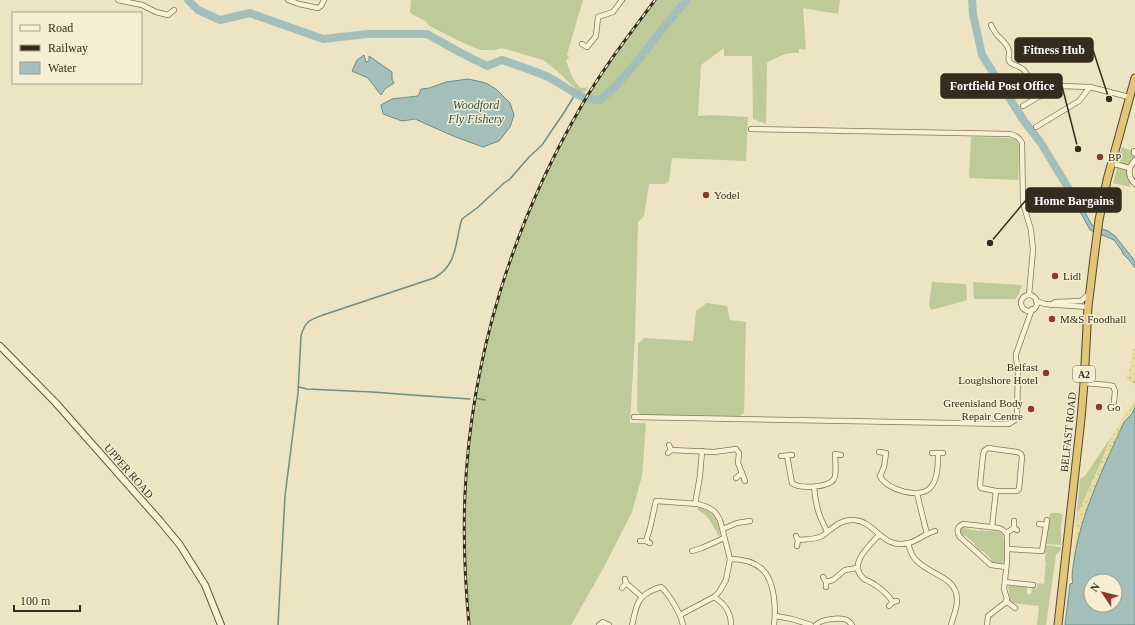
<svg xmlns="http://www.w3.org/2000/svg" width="1135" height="625" viewBox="0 0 1135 625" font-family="Georgia,serif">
<defs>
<pattern id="sand-dots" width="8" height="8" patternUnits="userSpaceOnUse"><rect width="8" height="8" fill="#e7dda0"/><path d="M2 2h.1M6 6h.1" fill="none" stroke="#c7be89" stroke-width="1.8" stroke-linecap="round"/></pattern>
</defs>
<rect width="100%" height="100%" fill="#ece4c2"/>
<g fill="#beca97">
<path d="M411,0H583L567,54L569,58L566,60C568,67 575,86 582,88C585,88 586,87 588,86L585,92H579L556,70L543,60L502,48L494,50H480L457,40L430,26L424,20L413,15L410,12Z"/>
<path d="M655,0H840L838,14L803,8L806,50L799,49V53C787,52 777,57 767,63L766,124L753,119L752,56H724V48L701,65L698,116L711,115L748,117L746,161L672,158L669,181L665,184H649L644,216L638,222L635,335L630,423H646L642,476L632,512L604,567L571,625H469C465,581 463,538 465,494C471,357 513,223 582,105C603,68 630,34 655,0Z"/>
<polygon points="971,137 1011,138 1016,140 1019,145 1018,180 969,178"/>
<path d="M1122,147L1132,151L1134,156C1130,164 1127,169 1118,162Z"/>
<polygon points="1117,168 1119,168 1127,170 1128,178 1131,183 1130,187 1113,183"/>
<polygon points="932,282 966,284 967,300 965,301 931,310 929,305"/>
<polygon points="973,282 1022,285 1019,294 1015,299 974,299"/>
<polygon points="707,303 727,306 730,320 746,322 744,413 740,416 641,415 637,411 638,344 644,338 693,341 696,311"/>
<polygon points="1111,437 1102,460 1078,513 1077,524 1076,526 1080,479 1085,476"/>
<path d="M698,507C715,512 717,519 720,534L719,537C714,527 709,515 698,510Z"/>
<polygon points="1050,513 1059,513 1063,515 1061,525 1061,545 1046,544"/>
<path d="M964,527L967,529L980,531L982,529L983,531C988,531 994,530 999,532C1007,534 1005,556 1004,562L1002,563H996L995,564L991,562V559L983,551H980L975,546V544L966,536H964L961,534L960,530L962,527Z"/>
<polygon points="1046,545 1061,547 1060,551 1056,555 1046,625 1037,625 1039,606 1011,603 1010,602 1010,598 1008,587 1010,585 1027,587 1027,594 1031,594 1032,588 1034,587 1037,587 1037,583 1044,584 1046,562 1045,562 1045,557 1046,555 1044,552"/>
</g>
<g fill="url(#sand-dots)">
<polygon points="1135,343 1134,375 1135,376 1135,385 1126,379 1127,375 1129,374 1131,359"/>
<polygon points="1135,400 1135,408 1132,414 1123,425 1092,493 1076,546 1073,567 1072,568 1076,526 1077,524 1079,515 1078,513 1102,460 1111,437"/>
</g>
<g fill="#a4bfba" stroke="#6c8d88" fill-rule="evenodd">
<polygon points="364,55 366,62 369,61 369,56 392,72 392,79 394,83 385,89 381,95 368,78 352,71 357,60"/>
<polygon points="468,79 486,83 496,89 510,103 514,115 510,127 499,141 483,147 453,136 415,119 402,121 383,114 381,105 392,99 418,96 421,89 429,88 446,82"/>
<polygon points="1077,200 1081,205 1092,225 1108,231 1115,236 1135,261 1135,268 1129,260 1123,254 1122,251 1114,240 1090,230 1076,204 1075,201"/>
<path d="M1135,407V625H1065L1070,584L1073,583C1071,575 1073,569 1074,561C1081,512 1104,467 1124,422L1132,414ZM1091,581H1115V605H1091Z"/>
</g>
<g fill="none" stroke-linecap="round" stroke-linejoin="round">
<g stroke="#6c8d88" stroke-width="1.5">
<polyline points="299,387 307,389 372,392 412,395 470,399"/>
<polyline points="475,398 485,400"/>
<path d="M278,625L285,496L298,393L301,336C305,321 310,320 323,315L434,278C457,265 455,245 461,222L462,219L477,208L504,183L510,179L529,157L542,145L565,111L576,93"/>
</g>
<g stroke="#a4bfba" stroke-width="8">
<path d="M188,0L198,10L220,20L250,13L323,39L367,34H427L461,53L487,66L502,60C516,65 532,70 546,76C564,84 579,101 600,100C634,72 657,32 687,0"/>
<polyline points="972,0 973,14 982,55 1024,121 1041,143 1076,201"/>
</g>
<defs>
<g id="minor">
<polyline points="118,0 142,5 156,12 168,15 174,10"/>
<polyline points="288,0 299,4 318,8 321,6 324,0"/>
<path d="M991,25C993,29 995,33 998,36C1002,40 1008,45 1009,51C1010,55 1006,60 1011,63C1015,66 1020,66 1024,70L1041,96"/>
<polyline points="582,44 587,47 596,36 598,17 613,12 622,0"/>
<polyline points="1023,106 1053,88 1061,86 1090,87 1129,97"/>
<polyline points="1036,127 1079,101 1090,87"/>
<path d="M751,129L1010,134C1016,136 1019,137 1022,143L1023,203L1031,230L1033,250L1029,295"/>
<polyline points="1134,151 1134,153 1135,154"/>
<path d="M1135,160C1128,168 1127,176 1135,184"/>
<polyline points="1111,163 1129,168"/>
<circle cx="1029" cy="303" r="8"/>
<polyline points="1036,301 1045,304 1088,307"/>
<polyline points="1051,305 1055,302 1081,301 1089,294"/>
<polyline points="1084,383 1108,385 1113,386 1115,391 1114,402"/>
<polyline points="634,417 1009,424 1015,420 1017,417 1018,369 1016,359 1016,354 1026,326 1032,309"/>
<polygon points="988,448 1017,452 1021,454 1022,457 1019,489 1017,491 996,491 981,488 980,485 983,455 984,451"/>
<polyline points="671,450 714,452 736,449 739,453 738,463 745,481"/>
<path d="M879,452L886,453L884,467L880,476C886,490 921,500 931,487C938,478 938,464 938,454"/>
<polyline points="668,453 671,450 669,445"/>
<polyline points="932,453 943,453"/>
<polyline points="781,456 792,455"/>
<path d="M787,456L792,483C799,489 828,488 834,479C837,474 835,460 835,454L841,455"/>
<polyline points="736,478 742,473"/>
<path d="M814,487C816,505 818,515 827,531"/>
<polyline points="695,504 700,476 702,451"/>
<polyline points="1039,524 1046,525"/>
<polyline points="992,527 996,491"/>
<polyline points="1014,528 1014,521"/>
<polyline points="723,529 737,523 750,521"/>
<polyline points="1006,533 1014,528 1017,530"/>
<polyline points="927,534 935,531"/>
<path d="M879,535C869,546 847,565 864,579C867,581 872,582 875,585C882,589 888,595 893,602"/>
<polyline points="796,536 798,540 797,546"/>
<path d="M798,540C805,539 815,540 822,536C832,529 840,519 854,520C875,521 883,550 908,543C915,542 921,537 927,534L920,506L917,493"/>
<polyline points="640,541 646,541 650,543"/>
<polyline points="646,541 650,528 656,501 698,504 707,507 714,511 717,515 720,520 730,559 726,580 719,592 714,597 680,615"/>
<path d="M908,543C910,550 911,555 916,560C929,575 957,576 957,600C957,609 953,617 951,625"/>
<polyline points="1008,549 1042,551 1047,520"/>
<polyline points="692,551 702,548 724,538"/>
<path d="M730,559C741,559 753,561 762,569C775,581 776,609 774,625"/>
<polyline points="823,577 826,582 826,587"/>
<polyline points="826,582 833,580 845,570 857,568"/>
<polyline points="1005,582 1033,585"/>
<polyline points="626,583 642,597"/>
<polyline points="622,588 626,583 625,579"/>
<path d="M714,597C725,604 731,612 731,625"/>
<polyline points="1006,601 1015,608"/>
<polyline points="889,606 893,602 897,601"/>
<polyline points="776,616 792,619 811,625"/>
<polyline points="599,625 603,622 609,625"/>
<path d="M632,625C636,611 635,600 649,592C653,590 657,588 661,587C669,594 681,614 683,625"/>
<path d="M816,625C821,619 840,617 847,620C850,622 850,623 852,625"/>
<path d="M987,625L988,616L1005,603L1007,599L1004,589L1007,561V536C1006,532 1004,530 999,528L963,524C957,527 956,531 960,537L991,565L1006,567"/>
</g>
<polyline id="secondary" points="0,346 55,402 161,522 180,545 205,585 221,625"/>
<polyline id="trunk" points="1058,625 1081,419 1084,383 1088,307 1094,258 1099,220 1107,180 1135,78"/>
</defs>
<use href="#minor" stroke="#85765a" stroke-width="6"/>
<use href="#secondary" stroke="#67573d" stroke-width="8"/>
<use href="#trunk" stroke="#53442e" stroke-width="9"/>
<use href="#minor" stroke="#f7f1d5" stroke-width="4.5"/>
<use href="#secondary" stroke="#f7f1d5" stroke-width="6"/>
<use href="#trunk" stroke="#e4c678" stroke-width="7"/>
<defs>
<path id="rail" d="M469,625C465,581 463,538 465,494C471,357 513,223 582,105C603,68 630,34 655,0"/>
</defs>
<use href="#rail" stroke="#362c1e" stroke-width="3"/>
<use href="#rail" stroke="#f4eed2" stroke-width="1.5" stroke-dasharray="4.5" stroke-linecap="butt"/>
</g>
<g fill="#92372c" stroke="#f4eed2" stroke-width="1.5">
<circle cx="1100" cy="157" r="4"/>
<circle cx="706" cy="195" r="4"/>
<circle cx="1055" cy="276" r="4"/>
<circle cx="1052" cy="319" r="4"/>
<circle cx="1046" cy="373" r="4"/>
<circle cx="1099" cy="407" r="4"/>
<circle cx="1031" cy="409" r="4"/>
</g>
<g text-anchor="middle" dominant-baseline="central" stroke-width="3" stroke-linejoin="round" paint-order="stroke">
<rect fill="#f4eed2" stroke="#6f6654" stroke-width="1" x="1073" y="366" width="22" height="16" rx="3"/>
<g font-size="10" font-weight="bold" fill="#362c1e">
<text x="1084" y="374">A2</text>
</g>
<g font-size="11" fill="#362c1e" stroke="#f4eed2" text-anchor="start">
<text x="1108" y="157">BP</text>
<text x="714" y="195">Yodel</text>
<text x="1063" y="276">Lidl</text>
<text x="1060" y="319">M&amp;S Foodhall</text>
<text x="1038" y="367" text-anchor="end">Belfast<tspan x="1038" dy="13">Loughshore Hotel</tspan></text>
<text x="1023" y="403" text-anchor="end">Greenisland Body<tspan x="1023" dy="13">Repair Centre</tspan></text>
<text x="1107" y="407">Go</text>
</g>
<g font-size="11" fill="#362c1e" stroke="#f4eed2">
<text transform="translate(1068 432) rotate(-84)">BELFAST ROAD</text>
<text transform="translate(129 471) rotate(49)">UPPER ROAD</text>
</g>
<g font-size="12" font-style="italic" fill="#2d5355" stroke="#f4eed2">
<text x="476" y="105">Woodford<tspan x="476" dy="14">Fly Fishery</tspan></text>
</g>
</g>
<path fill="none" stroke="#362c1e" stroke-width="1.5" d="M1109 99L1093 50M1078 149L1062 86M990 243L1026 200"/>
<g fill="#362c1e" stroke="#f4eed2" stroke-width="1.5">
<circle cx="1109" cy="99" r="4"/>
<circle cx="1078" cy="149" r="4"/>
<circle cx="990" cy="243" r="4"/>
</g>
<g fill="#362c1e" stroke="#362c1e" stroke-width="1.5">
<rect x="1015" y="38" width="78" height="24" rx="4"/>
<rect x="941" y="74" width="121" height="24" rx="4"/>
<rect x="1026" y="188" width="95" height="24" rx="4"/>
</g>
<g font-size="12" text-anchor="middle" font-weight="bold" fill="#fff">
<text x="1054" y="54">Fitness Hub</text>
<text x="1002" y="90">Fortfield Post Office</text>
<text x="1074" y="205">Home Bargains</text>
</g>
<rect x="12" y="12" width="130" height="72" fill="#f4eed2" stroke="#a8a08a"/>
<rect x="20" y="25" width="20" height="6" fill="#f7f1d5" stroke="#a8a08a"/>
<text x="48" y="32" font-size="12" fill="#362c1e">Road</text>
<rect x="20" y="45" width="20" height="6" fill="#362c1e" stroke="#a8a08a"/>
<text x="48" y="52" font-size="12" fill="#362c1e">Railway</text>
<rect x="20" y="62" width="20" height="12" fill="#a4bfba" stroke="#a8a08a"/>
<text x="48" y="72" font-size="12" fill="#362c1e">Water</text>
<g transform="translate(1103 593) rotate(305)"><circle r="19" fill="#f4eed2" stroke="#a8a08a"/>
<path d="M0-3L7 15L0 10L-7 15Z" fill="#92372c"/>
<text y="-6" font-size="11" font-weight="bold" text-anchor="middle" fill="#362c1e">N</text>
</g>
<path d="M14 605v6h66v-6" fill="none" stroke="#362c1e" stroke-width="2"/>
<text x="20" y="605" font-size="12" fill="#362c1e" stroke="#f4eed2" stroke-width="3" paint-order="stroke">100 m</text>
</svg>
